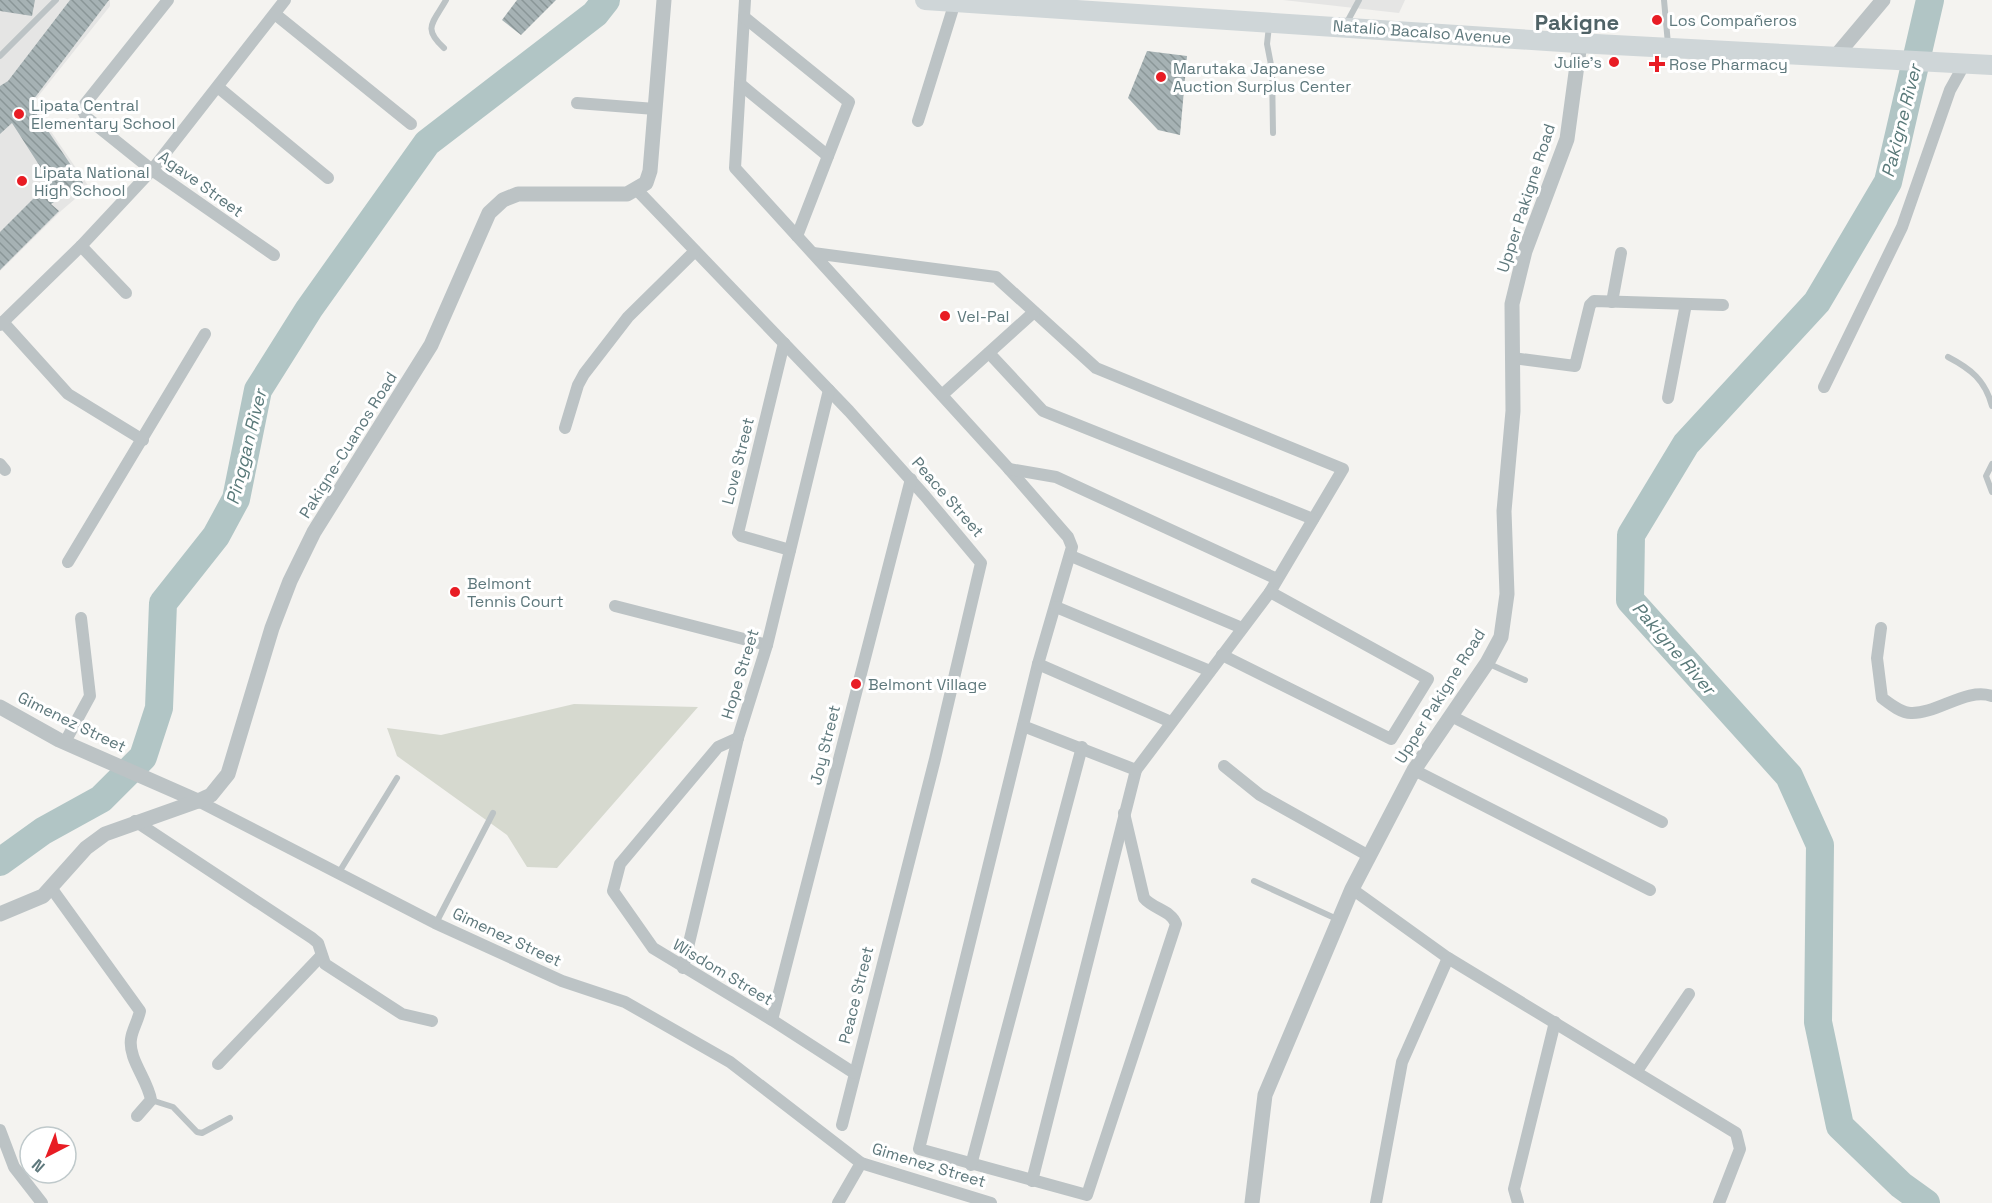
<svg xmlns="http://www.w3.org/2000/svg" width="1992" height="1203" viewBox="0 0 1992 1203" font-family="'Space Grotesk',sans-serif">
<defs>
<pattern id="building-back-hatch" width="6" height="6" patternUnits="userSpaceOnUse" patternTransform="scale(1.5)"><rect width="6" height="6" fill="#a6b2b4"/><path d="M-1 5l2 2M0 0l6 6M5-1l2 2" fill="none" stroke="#8a9697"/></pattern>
</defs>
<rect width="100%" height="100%" fill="#f4f3f0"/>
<g fill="#e5e5e4">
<polygon points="0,0 110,0 110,6 32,104 89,187 62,210 0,271"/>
<polygon points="1283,0 1405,0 1399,13"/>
</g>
<polygon fill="#d6d9cf" points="574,704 698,707 557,868 527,867 507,835 397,756 387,728 441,735"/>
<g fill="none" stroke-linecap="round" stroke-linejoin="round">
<g stroke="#b1c5c5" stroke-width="28">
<polyline points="0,862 43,831 101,799 143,757 159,708 163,603 216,536 236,499 258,390 309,309 427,143 595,14 606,0"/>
<polyline points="1926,1203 1901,1185 1840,1126 1818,1022 1820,845 1789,776 1630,600 1631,535 1686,444 1817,302 1888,182 1930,0"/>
</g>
</g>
<g fill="url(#building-back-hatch)">
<polygon points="0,0 35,0 32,16 0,11"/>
<polygon points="70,0 109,0 30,104 83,183 51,204 59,211 0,270 0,232 50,182 12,123 0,134 0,86 8,81"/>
<polygon points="517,0 556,0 521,35 502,20"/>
<polygon points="1147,51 1187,56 1180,135 1158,130 1128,98"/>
</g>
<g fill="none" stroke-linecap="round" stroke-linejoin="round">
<g stroke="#bcc3c5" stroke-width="6">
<polyline points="1664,0 1668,44"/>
<polyline points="1346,24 1359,0"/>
<polyline points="1269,26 1267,44 1272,70 1273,133"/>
<path d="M444,48C422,28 433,23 446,0"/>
<polyline points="0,56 56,0"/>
<path d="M1948,357C1971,369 1985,380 1992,406"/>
<polyline points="1992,464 1986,476 1992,492"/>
<polyline points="1487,663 1525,680"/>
<polyline points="338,874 397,778"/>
<polyline points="1254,881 1339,920"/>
<polyline points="436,923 493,813"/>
<polyline points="151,1100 173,1107 197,1132 202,1133 230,1118"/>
</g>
<g stroke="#bcc3c5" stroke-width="12">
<polyline points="168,0 85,104 83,111 86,117 152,170 274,255"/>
<path d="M745,0L735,168L1009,469L1068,537L1072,547L1038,664L919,1149L1087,1195L1176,924C1171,910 1153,909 1144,898L1124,813"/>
<polyline points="275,14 411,124"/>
<polyline points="744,17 849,102 797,236"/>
<polyline points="740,84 828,156"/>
<polyline points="219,88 328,178"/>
<polyline points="577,103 655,109"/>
<polyline points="918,121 955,2"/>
<polyline points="637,190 849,411 925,496 981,563 935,759 842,1125"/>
<polyline points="81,246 126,293"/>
<polyline points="813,253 996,277 1096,368 1343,469 1270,592 1136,770 1032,1181"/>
<polyline points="1612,302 1621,253"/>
<polyline points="3,322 68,394 143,440"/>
<polyline points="0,325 81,246 152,170 285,0"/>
<polyline points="784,343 738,533 741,536 790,550"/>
<polyline points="989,353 1043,411 1313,519"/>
<polyline points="1513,358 1575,366 1590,305 1594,301 1723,305"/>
<polyline points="1824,387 1902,227 1950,90 1965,63"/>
<polyline points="942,395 1034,312"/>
<polyline points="1668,398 1686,304"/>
<polyline points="565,428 578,385 584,374 628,317 695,251"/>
<polyline points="0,464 5,470"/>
<polyline points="1009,469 1056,477 1277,579"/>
<polyline points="1071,556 1242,628"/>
<polyline points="68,562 205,334"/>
<polyline points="615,606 767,645"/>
<polyline points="1056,607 1210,671"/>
<path d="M1881,628L1877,658L1882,698C1890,704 1901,713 1911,713C1937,714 1967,687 1992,696"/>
<polyline points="1222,655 1391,739 1428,679 1270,592"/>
<polyline points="1038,664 1171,722"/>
<polyline points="1451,716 1662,822"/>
<polyline points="1023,726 1136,770"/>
<polyline points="738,738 718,747 620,864 613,891 653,948 772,1020 854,1073"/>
<polyline points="65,742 90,696 81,618"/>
<polyline points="1224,766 1260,795 1369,856"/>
<polyline points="1414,770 1650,890"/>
<polyline points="198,801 435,923 562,981 625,1002 730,1062 861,1163 991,1203"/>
<polyline points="135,821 312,938 318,943 325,964 402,1014 432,1021"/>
<path d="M52,889L140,1011C138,1021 132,1030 131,1039C128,1059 148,1080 151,1100L137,1116"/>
<polyline points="1352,889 1448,958 1736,1133 1740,1149 1719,1203"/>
<polyline points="683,968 738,738 767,645 829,390"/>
<polyline points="772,1020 911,479"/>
<polyline points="218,1064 321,956"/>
<polyline points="1637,1071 1689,994"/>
<polyline points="0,1130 14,1167 42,1203"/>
<polyline points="971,1165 1082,747"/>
<polyline points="838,1203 861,1163"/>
<polyline points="1376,1203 1402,1062 1448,958"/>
<polyline points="1518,1203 1514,1189 1555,1022"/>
</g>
<g stroke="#bcc3c5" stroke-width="15">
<polyline points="1835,57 1883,0"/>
<polyline points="0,707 59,740 198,801"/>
<polyline points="0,914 43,896 86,848 105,834 198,801 211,795 228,774 272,628 290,581 314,532 431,345 489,213 503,200 518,194 627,194 646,183 650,171 664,0"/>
<polyline points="1252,1203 1265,1095 1352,889 1414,770 1487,663 1501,637 1507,594 1504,511 1513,411 1512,304 1525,251 1567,139 1580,43"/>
</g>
<polyline stroke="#cfd6d8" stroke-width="20" points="925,0 1577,43 1992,65"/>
</g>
<g fill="#e81c24" stroke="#fff" stroke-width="2">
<circle cx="1657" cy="20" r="6"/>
<circle cx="1614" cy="62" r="6"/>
<path d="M1654 55h6v6h6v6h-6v6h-6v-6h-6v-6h6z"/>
<circle cx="1161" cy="77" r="6"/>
<circle cx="19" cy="114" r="6"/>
<circle cx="22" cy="181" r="6"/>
<circle cx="945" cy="316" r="6"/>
<circle cx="455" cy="592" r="6"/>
<circle cx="856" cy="684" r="6"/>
</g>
<g text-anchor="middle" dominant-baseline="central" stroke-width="6" stroke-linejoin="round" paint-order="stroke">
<g font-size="16" fill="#5e787c" stroke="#fff" text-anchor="start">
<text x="1669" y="20">Los Compañeros</text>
<text x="1602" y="62" text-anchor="end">Julie's</text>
<text x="1669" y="64">Rose Pharmacy</text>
<text x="1173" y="68">Marutaka Japanese<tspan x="1173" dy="18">Auction Surplus Center</tspan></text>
<text x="31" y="105">Lipata Central<tspan x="31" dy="18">Elementary School</tspan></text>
<text x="34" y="172">Lipata National<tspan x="34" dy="18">High School</tspan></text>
<text x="957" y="316">Vel-Pal</text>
<text x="467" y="583">Belmont<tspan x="467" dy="18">Tennis Court</tspan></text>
<text x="868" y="684">Belmont Village</text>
</g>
<g font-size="16" fill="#5e787c" stroke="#fff">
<text transform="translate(1422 32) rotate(4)">Natalio Bacalso Avenue</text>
<text transform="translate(201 184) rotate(36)">Agave Street</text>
<text transform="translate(1526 198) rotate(-72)">Upper Pakigne Road</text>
<text transform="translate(348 445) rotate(-58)">Pakigne-Cuanos Road</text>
<text transform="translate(738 461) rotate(-76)">Love Street</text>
<text transform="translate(948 497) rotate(49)">Peace Street</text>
<text transform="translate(740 674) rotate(-73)">Hope Street</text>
<text transform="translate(1440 696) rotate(-58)">Upper Pakigne Road</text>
<text transform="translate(72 722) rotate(26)">Gimenez Street</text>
<text transform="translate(825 745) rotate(-76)">Joy Street</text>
<text transform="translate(507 937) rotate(25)">Gimenez Street</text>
<text transform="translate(723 972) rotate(31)">Wisdom Street</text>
<text transform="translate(856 995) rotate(-76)">Peace Street</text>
<text transform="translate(929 1165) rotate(17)">Gimenez Street</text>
</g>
<g font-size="18" font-style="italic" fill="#597979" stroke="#fff">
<text transform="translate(1901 121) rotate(-76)">Pakigne River</text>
<text transform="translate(246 447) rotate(-76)">Pinggan River</text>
<text transform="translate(1674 648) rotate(49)">Pakigne River</text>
</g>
<g font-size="22" font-weight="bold" fill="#506367" stroke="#fff">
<text x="1577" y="22">Pakigne</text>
</g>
</g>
<g transform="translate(48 1155) rotate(222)"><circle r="28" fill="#ffffff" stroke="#bfc9cb" stroke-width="1.5"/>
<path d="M0-4.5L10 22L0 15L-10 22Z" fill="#e81c24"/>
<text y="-9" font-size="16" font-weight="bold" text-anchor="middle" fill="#5e787c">N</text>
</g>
</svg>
